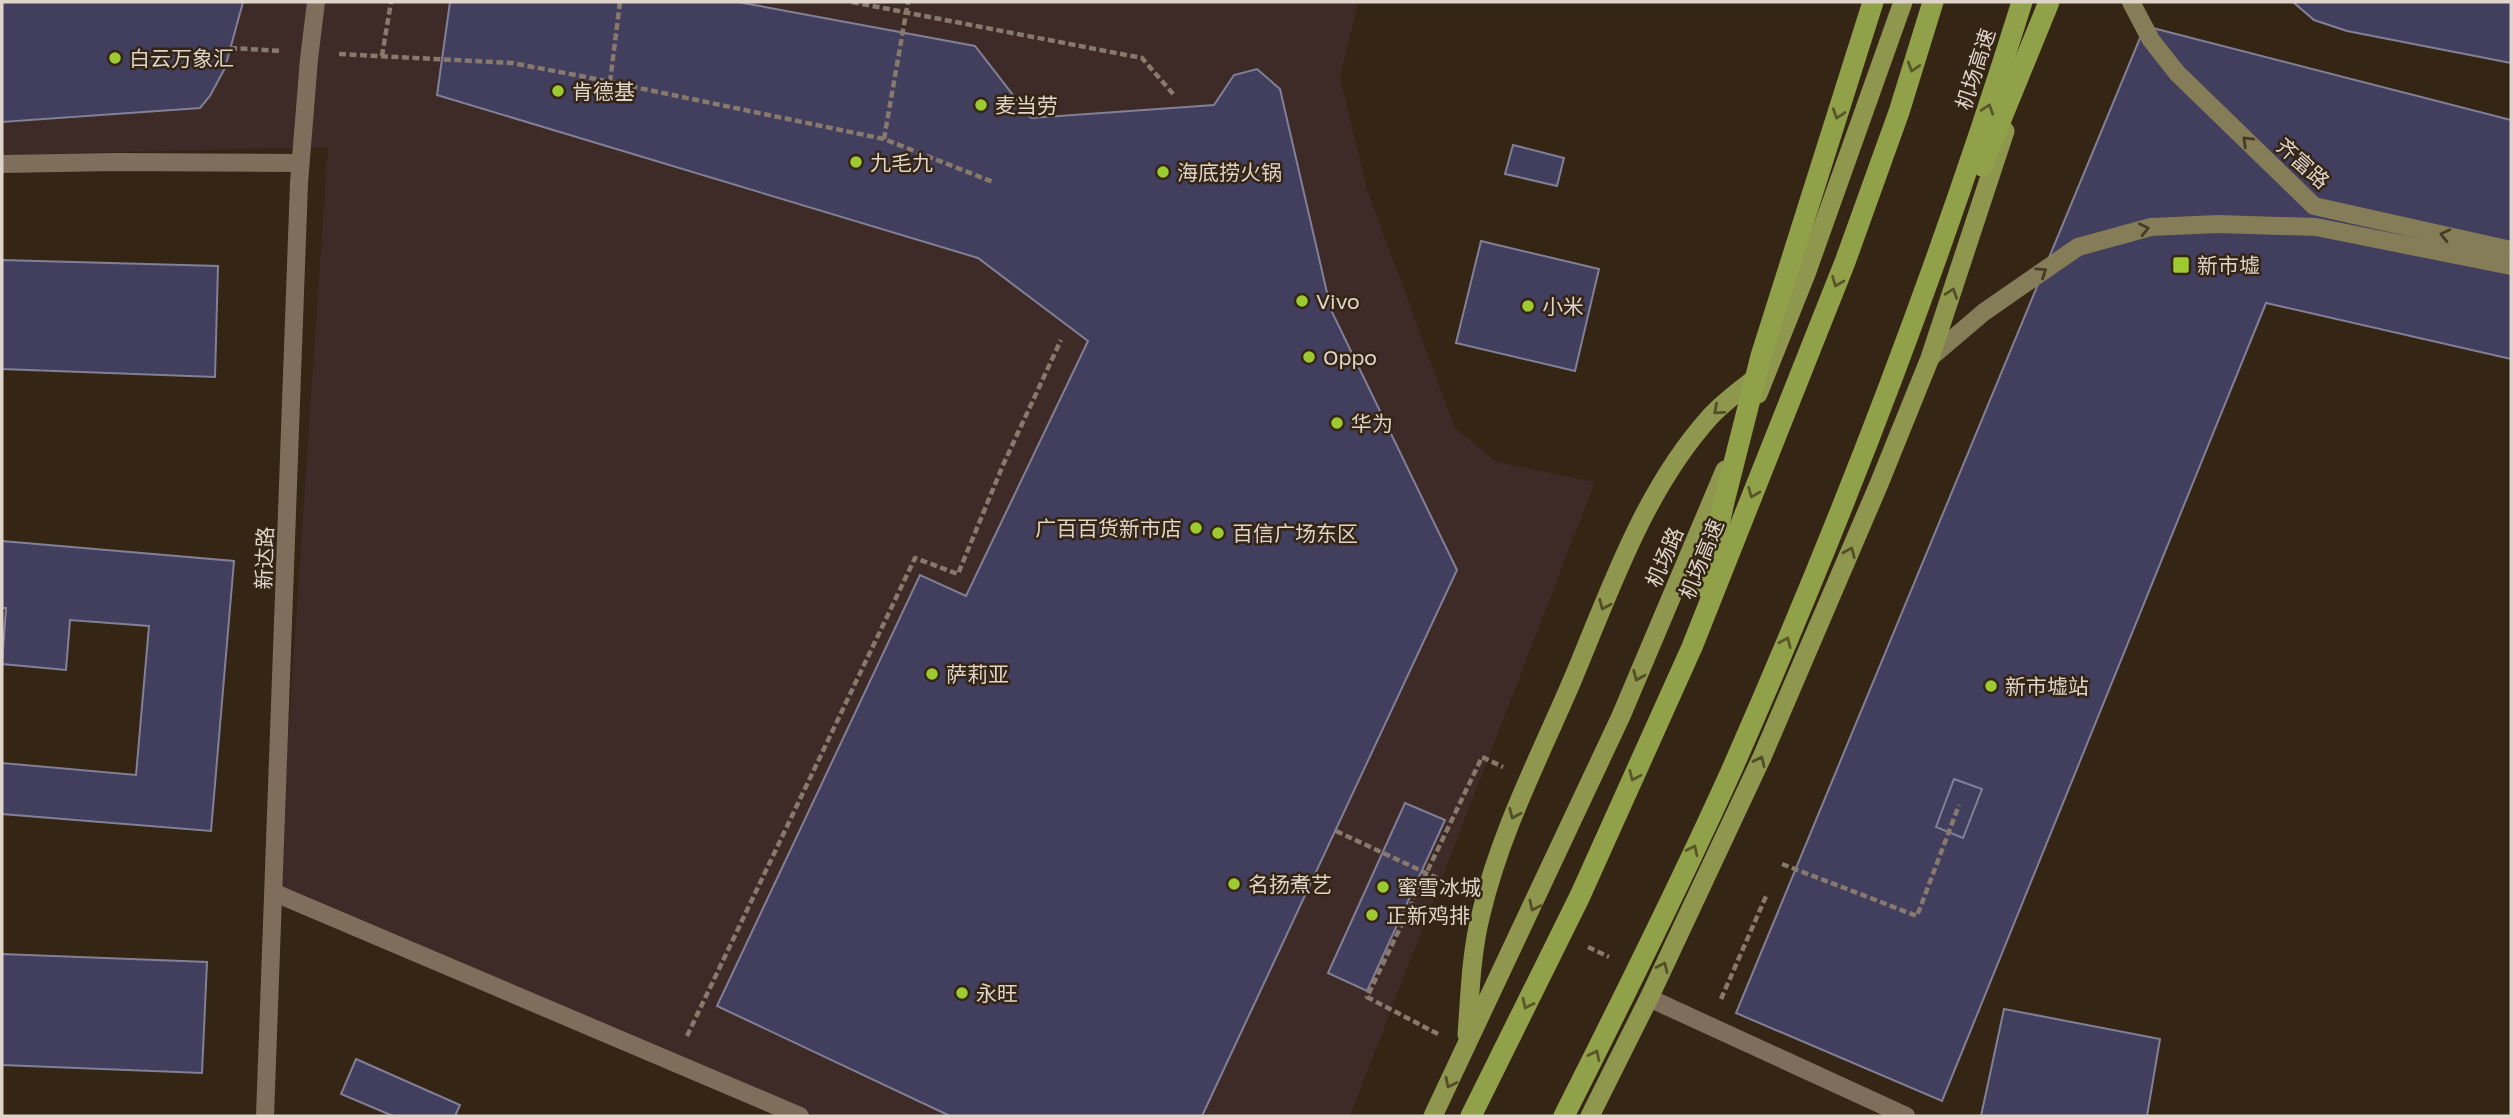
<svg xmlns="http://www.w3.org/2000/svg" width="2513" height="1118" viewBox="0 0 2513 1118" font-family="'Golos Text','Noto Sans SC',sans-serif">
<rect width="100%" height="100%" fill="#342515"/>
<polygon fill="#3e2a27" points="2,2 1358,2 1340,77 1367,189 1455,428 1497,462 1595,482 1350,1116 815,1116 278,886 328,147 2,155"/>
<g fill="#423e5d" stroke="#828097" stroke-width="2">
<polygon points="2,2 243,2 225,68 210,96 200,108 2,122"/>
<polygon points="450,2 738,2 975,46 1031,118 1214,105 1234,75 1257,69 1280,89 1331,310 1457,570 1202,1116 950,1116 717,1006 920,575 966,596 1088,341 978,258 437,95"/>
<polygon points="2293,2 2511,2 2511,63 2347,31 2314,20"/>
<polygon points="2145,26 2511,120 2511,359 2266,303 1942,1101 1736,1013"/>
<polygon points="1513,145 1564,158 1557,186 1505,174"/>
<polygon points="1481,241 1599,269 1575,371 1456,343"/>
<polygon points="2,260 218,266 215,377 2,369"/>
<polygon points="2,541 234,561 211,831 2,814 2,763 136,775 149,626 70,620 66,670 2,664 6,608 2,608"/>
<polygon points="1954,779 1982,789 1963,838 1936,827"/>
<polygon points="1405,803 1445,820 1367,991 1328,973"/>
<polygon points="2,954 207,962 202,1073 2,1065"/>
<polygon points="2004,1009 2160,1039 2147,1116 1981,1116"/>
<polygon points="356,1059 460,1105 455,1116 393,1116 341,1094"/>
</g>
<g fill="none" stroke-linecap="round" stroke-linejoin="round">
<g stroke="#877a6d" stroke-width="4.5" stroke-dasharray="7 3.5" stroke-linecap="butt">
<polyline points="852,2 1142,58 1174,95"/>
<polyline points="230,48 282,51"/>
<polyline points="339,54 512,63 591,78 884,139 993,182"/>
<polyline points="382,56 391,2"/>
<polyline points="610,82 620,2"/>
<polyline points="884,139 908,2"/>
<polyline points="1336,831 1456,887"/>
<polyline points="1782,864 1917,916 1959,805"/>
<polyline points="1588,947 1609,957"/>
<polyline points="1721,999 1767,894"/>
<polyline points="1438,1034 1367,997 1482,757 1503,767"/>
<polyline points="687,1036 915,558 958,574 1003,465 1061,340"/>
</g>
<g stroke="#806e5d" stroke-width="18">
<polyline points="2,164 115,162 300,163"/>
<polyline points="1649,998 1906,1116"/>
</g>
<g stroke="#806e5d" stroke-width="18">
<polyline points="275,893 800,1116"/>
<polyline points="265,1116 299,183 309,59 316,2"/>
</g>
<g stroke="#857d57" stroke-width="18">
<polyline points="2131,2 2151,40 2177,73 2314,206 2511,250"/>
<polyline points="1930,358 1984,312 2078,247 2151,227 2218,224 2316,227 2511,266"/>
</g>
<g stroke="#8e974d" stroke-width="19">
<polyline points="1758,394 1806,274 1903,2"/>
<path d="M1467,1035C1470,995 1471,953 1481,914C1500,833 1539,758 1572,681C1610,591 1643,492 1709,418C1724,401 1744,388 1761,373"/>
<polyline points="1433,1116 1621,716 1725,470"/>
<polyline points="1590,1116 1649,998 1762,757 1879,484 1930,358 2005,131"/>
</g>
<g stroke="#91a149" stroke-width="21">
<polyline points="1982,166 2049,2"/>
<polyline points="1705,587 1724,502 1761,356 1873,2"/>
<polyline points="1471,1116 1580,896 1692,647 1845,262 1899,112 1933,2"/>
<path d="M1564,1116C1622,1001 1680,885 1733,767C1843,517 1941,262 2022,2"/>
</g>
</g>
<defs><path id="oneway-chevron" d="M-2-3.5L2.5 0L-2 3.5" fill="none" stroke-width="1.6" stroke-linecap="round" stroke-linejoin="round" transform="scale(1.75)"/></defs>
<g stroke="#59572a">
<use href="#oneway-chevron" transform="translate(1913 67) rotate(107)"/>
<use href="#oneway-chevron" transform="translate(1988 109) rotate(-72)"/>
<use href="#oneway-chevron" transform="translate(1838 114) rotate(108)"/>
<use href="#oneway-chevron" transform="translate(1837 282) rotate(112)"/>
<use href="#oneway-chevron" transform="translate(1753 493) rotate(112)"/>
<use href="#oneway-chevron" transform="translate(1786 642) rotate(-67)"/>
<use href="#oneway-chevron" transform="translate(1634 776) rotate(114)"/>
<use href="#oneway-chevron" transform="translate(1693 850) rotate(-64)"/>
<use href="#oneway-chevron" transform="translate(1527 1004) rotate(116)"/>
<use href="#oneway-chevron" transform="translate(1595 1055) rotate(-64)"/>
</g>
<g stroke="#483b26">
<use href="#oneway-chevron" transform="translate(2247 141) rotate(-136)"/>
<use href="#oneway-chevron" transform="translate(2144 229) rotate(-13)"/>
<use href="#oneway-chevron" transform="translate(2445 235) rotate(-167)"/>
<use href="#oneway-chevron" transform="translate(2042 272) rotate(-34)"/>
</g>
<g stroke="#544d29">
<use href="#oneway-chevron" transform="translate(1952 293) rotate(-71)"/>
<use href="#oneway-chevron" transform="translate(1718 410) rotate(139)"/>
<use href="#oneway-chevron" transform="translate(1850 552) rotate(-67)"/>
<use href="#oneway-chevron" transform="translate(1604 605) rotate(113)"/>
<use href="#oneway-chevron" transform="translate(1638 676) rotate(113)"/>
<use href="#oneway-chevron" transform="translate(1760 761) rotate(-65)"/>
<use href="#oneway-chevron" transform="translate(1514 814) rotate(113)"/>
<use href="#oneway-chevron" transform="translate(1534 906) rotate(115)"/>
<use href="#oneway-chevron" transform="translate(1663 967) rotate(-65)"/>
<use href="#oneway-chevron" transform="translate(1450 1083) rotate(116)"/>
</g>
<g fill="#9dca31" stroke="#342515" stroke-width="2.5">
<circle cx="115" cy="58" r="7"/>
<circle cx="558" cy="91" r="7"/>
<circle cx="981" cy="105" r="7"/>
<circle cx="856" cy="162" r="7"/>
<circle cx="1163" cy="172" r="7"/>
<rect x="2172" y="256" width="18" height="18" rx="3.5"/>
<circle cx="1302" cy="301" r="7"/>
<circle cx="1528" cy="306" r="7"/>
<circle cx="1309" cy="357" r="7"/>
<circle cx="1337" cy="423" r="7"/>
<circle cx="1196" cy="528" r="7"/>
<circle cx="1218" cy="533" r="7"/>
<circle cx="932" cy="674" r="7"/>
<circle cx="1991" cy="686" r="7"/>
<circle cx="1234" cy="884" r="7"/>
<circle cx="1383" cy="887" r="7"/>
<circle cx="1372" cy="915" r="7"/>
<circle cx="962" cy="993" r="7"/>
</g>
<g text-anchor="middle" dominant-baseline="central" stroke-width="5" stroke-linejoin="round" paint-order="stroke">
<g font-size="21" fill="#ded4ca" stroke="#342515" text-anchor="start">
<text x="129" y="58">白云万象汇</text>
<text x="572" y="91">肯德基</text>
<text x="995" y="105">麦当劳</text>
<text x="870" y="162">九毛九</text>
<text x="1177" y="172">海底捞火锅</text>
<text x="2197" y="265">新市墟</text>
<text x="1316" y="301">Vivo</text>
<text x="1542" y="306">小米</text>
<text x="1323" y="357">Oppo</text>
<text x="1351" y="423">华为</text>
<text x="1182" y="528" text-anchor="end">广百百货新市店</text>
<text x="1232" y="533">百信广场东区</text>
<text x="946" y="674">萨莉亚</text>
<text x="2005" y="686">新市墟站</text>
<text x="1248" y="884">名扬煮艺</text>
<text x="1397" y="887">蜜雪冰城</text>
<text x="1386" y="915">正新鸡排</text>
<text x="976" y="993">永旺</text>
</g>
<g font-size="21" fill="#ded4ca" stroke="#342515">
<text transform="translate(1975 69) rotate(-72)">机场高速</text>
<text transform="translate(2303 163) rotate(42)">齐富路</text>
<text transform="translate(1664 557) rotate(-67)">机场路</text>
<text transform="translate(264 558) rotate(-88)">新达路</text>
<text transform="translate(1701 559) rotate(-68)">机场高速</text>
</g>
</g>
<rect width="2513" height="1118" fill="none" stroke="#ded4ca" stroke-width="7"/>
</svg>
